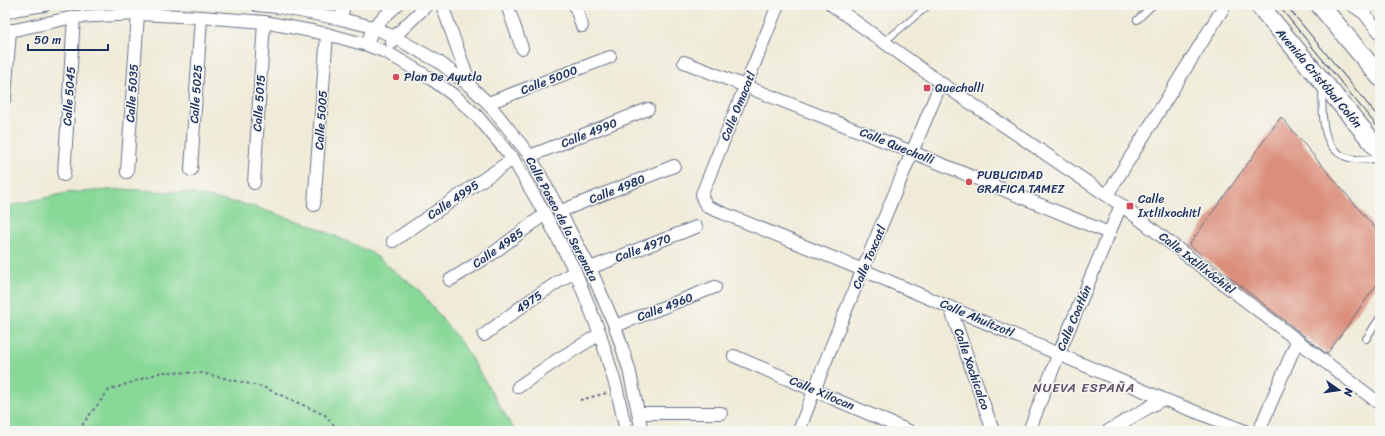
<svg xmlns="http://www.w3.org/2000/svg" width="1385" height="436" viewBox="0 0 1385 436" font-family="Sriracha,sans-serif">
<rect width="100%" height="100%" fill="#f6f6f2"/>
<filter id="ink" filterUnits="userSpaceOnUse"><feTurbulence type="fractalNoise" baseFrequency=".025" numOctaves="2"/><feDisplacementMap in="SourceGraphic" scale="8" xChannelSelector="R" yChannelSelector="G"/><feConvolveMatrix kernelMatrix="1 2 1 2 8 2 1 2 1" color-interpolation-filters="sRGB"/></filter>
<filter id="wash" filterUnits="userSpaceOnUse"><feTurbulence type="fractalNoise" baseFrequency=".012" numOctaves="4" result="noise"/><feDisplacementMap in="SourceGraphic" scale="16" xChannelSelector="R" yChannelSelector="G"/><feGaussianBlur stdDeviation="0.9" result="paint"/><feColorMatrix in="noise" values="0 0 0 0 0 0 0 0 0 0 0 0 0 0 0 0 0 1.4 0 .05"/><feComposite in="paint" operator="in"/></filter>
<g filter="url(#wash)">
<rect width="100%" height="100%" fill="#f0ebd8"/>
<polygon fill="#88d897" stroke="#52847a" points="123,189 187,193 248,205 311,225 372,253 421,292 465,348 515,431 5,431 5,207 66,193"/>
<g id="blocks">
<polygon fill="#db8e7a" points="1281,117 1380,234 1380,280 1327,354 1189,245"/>
</g>
</g>
<g filter="url(#ink)">
<use href="#blocks" fill-opacity="0" stroke="#667189" stroke-width="1"/>
<g fill="none" stroke-linecap="round" stroke-linejoin="round">
<defs>
<g id="service">
<polyline points="1137,20 1153,5"/>
<polyline points="884,42 929,5"/>
<path d="M1322,87C1323,111 1319,147 1346,157C1356,161 1369,159 1380,159"/>
<polyline points="1366,339 1380,317"/>
</g>
<g id="minor">
<polyline points="257,5 279,7 341,19 373,27 394,37 439,62 471,87 488,103 530,156 590,268 615,326 629,369 642,431"/>
<polyline points="442,5 471,87"/>
<polyline points="507,5 522,48"/>
<polyline points="575,5 582,26"/>
<path d="M778,5L702,194C702,200 704,203 708,207L863,270L1163,399L1245,431"/>
<polyline points="832,5 941,83 1121,205 1380,404"/>
<polyline points="1352,5 1364,13 1380,33"/>
<polyline points="5,13 18,9 45,5"/>
<polyline points="341,19 344,5"/>
<polyline points="5,32 74,17 138,14 201,17 264,22 327,34 367,45 388,53 433,80 456,97 478,117 513,159 545,214 575,271 600,334 617,390 626,431"/>
<polyline points="392,43 394,37 427,5"/>
<polyline points="367,45 373,27 397,5"/>
<polyline points="684,62 912,152 1109,233"/>
<polyline points="5,98 10,30"/>
<polyline points="488,103 610,57"/>
<polyline points="530,156 648,109"/>
<polyline points="191,170 201,17"/>
<polyline points="127,172 138,14"/>
<polyline points="64,175 74,17"/>
<polyline points="254,183 264,22"/>
<polyline points="1107,195 1225,5"/>
<polyline points="314,205 327,34"/>
<polyline points="561,211 674,166"/>
<polyline points="393,241 513,159"/>
<polyline points="590,268 696,227"/>
<polyline points="450,280 492,254 545,214"/>
<polyline points="950,307 993,431"/>
<polyline points="615,326 715,287"/>
<polyline points="484,335 529,301 575,271"/>
<polyline points="734,356 909,431"/>
<polyline points="518,387 557,360 600,334"/>
<polyline points="638,413 721,413"/>
<path d="M799,431C842,314 893,199 941,83"/>
<polyline points="1029,431 1059,353 1121,205"/>
<polyline points="1108,431 1163,399"/>
<polyline points="1259,431 1297,341"/>
</g>
<g id="primary">
<polyline points="1259,5 1380,151"/>
<polyline points="1320,5 1380,77"/>
</g>
</defs>
<use href="#service" stroke="#667189" stroke-width="8"/>
<use href="#minor" stroke="#667189" stroke-width="14"/>
<use href="#primary" stroke="#667189" stroke-width="20"/>
<g stroke="#667189" stroke-width="2" stroke-dasharray="3 3" stroke-linecap="butt">
<polyline points="580,400 607,393"/>
<polyline points="80,431 84,422 109,390 162,372 202,373 263,387 325,415 339,431"/>
</g>
<use href="#service" stroke="#fff" stroke-width="6"/>
<use href="#minor" stroke="#fff" stroke-width="12"/>
<use href="#primary" stroke="#fff" stroke-width="18"/>
<g stroke="#1b2f5e" stroke-width="1">
<polyline points="1278,5 1380,130"/>
<polyline points="1286,5 1380,119"/>
</g>
</g>
</g>
<g fill="#d1495b" stroke="#f6f6f2" stroke-width="1.5">
<circle cx="396" cy="77" r="4"/>
<rect x="923" y="84" width="8" height="8" rx="2"/>
<circle cx="969" cy="182" r="4"/>
<rect x="1126" y="202" width="8" height="8" rx="2"/>
</g>
<g text-anchor="middle" dominant-baseline="central" stroke-width="3" stroke-linejoin="round" paint-order="stroke">
<g font-size="12" fill="#1b2f5e" stroke="#f6f6f2" text-anchor="start">
<text x="404" y="77">Plan De Ayutla</text>
<text x="935" y="88">Quecholli</text>
<text x="977" y="175">PUBLICIDAD<tspan x="977" dy="14">GRAFICA TAMEZ</tspan></text>
<text x="1138" y="199">Calle<tspan x="1138" dy="14">Ixtlilxochitl</tspan></text>
</g>
<g font-size="12" fill="#1b2f5e" stroke="#f6f6f2">
<text transform="translate(1319 78) rotate(50)">Avenida Cristóbal Colón</text>
<text transform="translate(549 80) rotate(-21)">Calle 5000</text>
<text transform="translate(132 93) rotate(-86)">Calle 5035</text>
<text transform="translate(196 94) rotate(-86)">Calle 5025</text>
<text transform="translate(69 96) rotate(-86)">Calle 5045</text>
<text transform="translate(259 103) rotate(-86)">Calle 5015</text>
<text transform="translate(738 106) rotate(-68)">Calle Omacatl</text>
<text transform="translate(321 120) rotate(-86)">Calle 5005</text>
<text transform="translate(589 133) rotate(-22)">Calle 4990</text>
<text transform="translate(897 146) rotate(22)">Calle Quecholli</text>
<text transform="translate(617 189) rotate(-22)">Calle 4980</text>
<text transform="translate(453 200) rotate(-34)">Calle 4995</text>
<text transform="translate(562 219) rotate(62)">Calle Paseo de la Serenata</text>
<text transform="translate(498 248) rotate(-35)">Calle 4985</text>
<text transform="translate(643 248) rotate(-21)">Calle 4970</text>
<text transform="translate(869 257) rotate(-67)">Calle Toxcatl</text>
<text transform="translate(1197 263) rotate(38)">Calle Ixtlilxóchitl</text>
<text transform="translate(529 302) rotate(-35)">4975</text>
<text transform="translate(665 307) rotate(-21)">Calle 4960</text>
<text transform="translate(977 318) rotate(23)">Calle Ahuítzotl</text>
<text transform="translate(1074 318) rotate(-67)">Calle Coatlán</text>
<text transform="translate(972 369) rotate(71)">Calle Xochicalco</text>
<text transform="translate(822 393) rotate(23)">Calle Xilocan</text>
</g>
<g font-size="13" letter-spacing="1" fill="#5e5068" stroke="#f6f6f2">
<text x="1084" y="387">NUEVA ESPAÑA</text>
</g>
</g>
<rect width="1385" height="436" fill="none" stroke="#f6f6f2" stroke-width="20"/>
<g transform="translate(1339 390) rotate(103)" stroke="#f6f6f2" stroke-width="3" paint-order="stroke">
<path d="M0-3L7 15L0 10L-7 15Z" fill="#1b2f5e"/>
<text y="-6" font-size="11" font-weight="bold" text-anchor="middle" fill="#1b2f5e">N</text>
</g>
<path d="M28 44v6h80v-6" fill="none" stroke="#1b2f5e" stroke-width="2"/>
<text x="34" y="44" font-size="12" fill="#1b2f5e" stroke="#f6f6f2" stroke-width="3" paint-order="stroke">50 m</text>
</svg>
